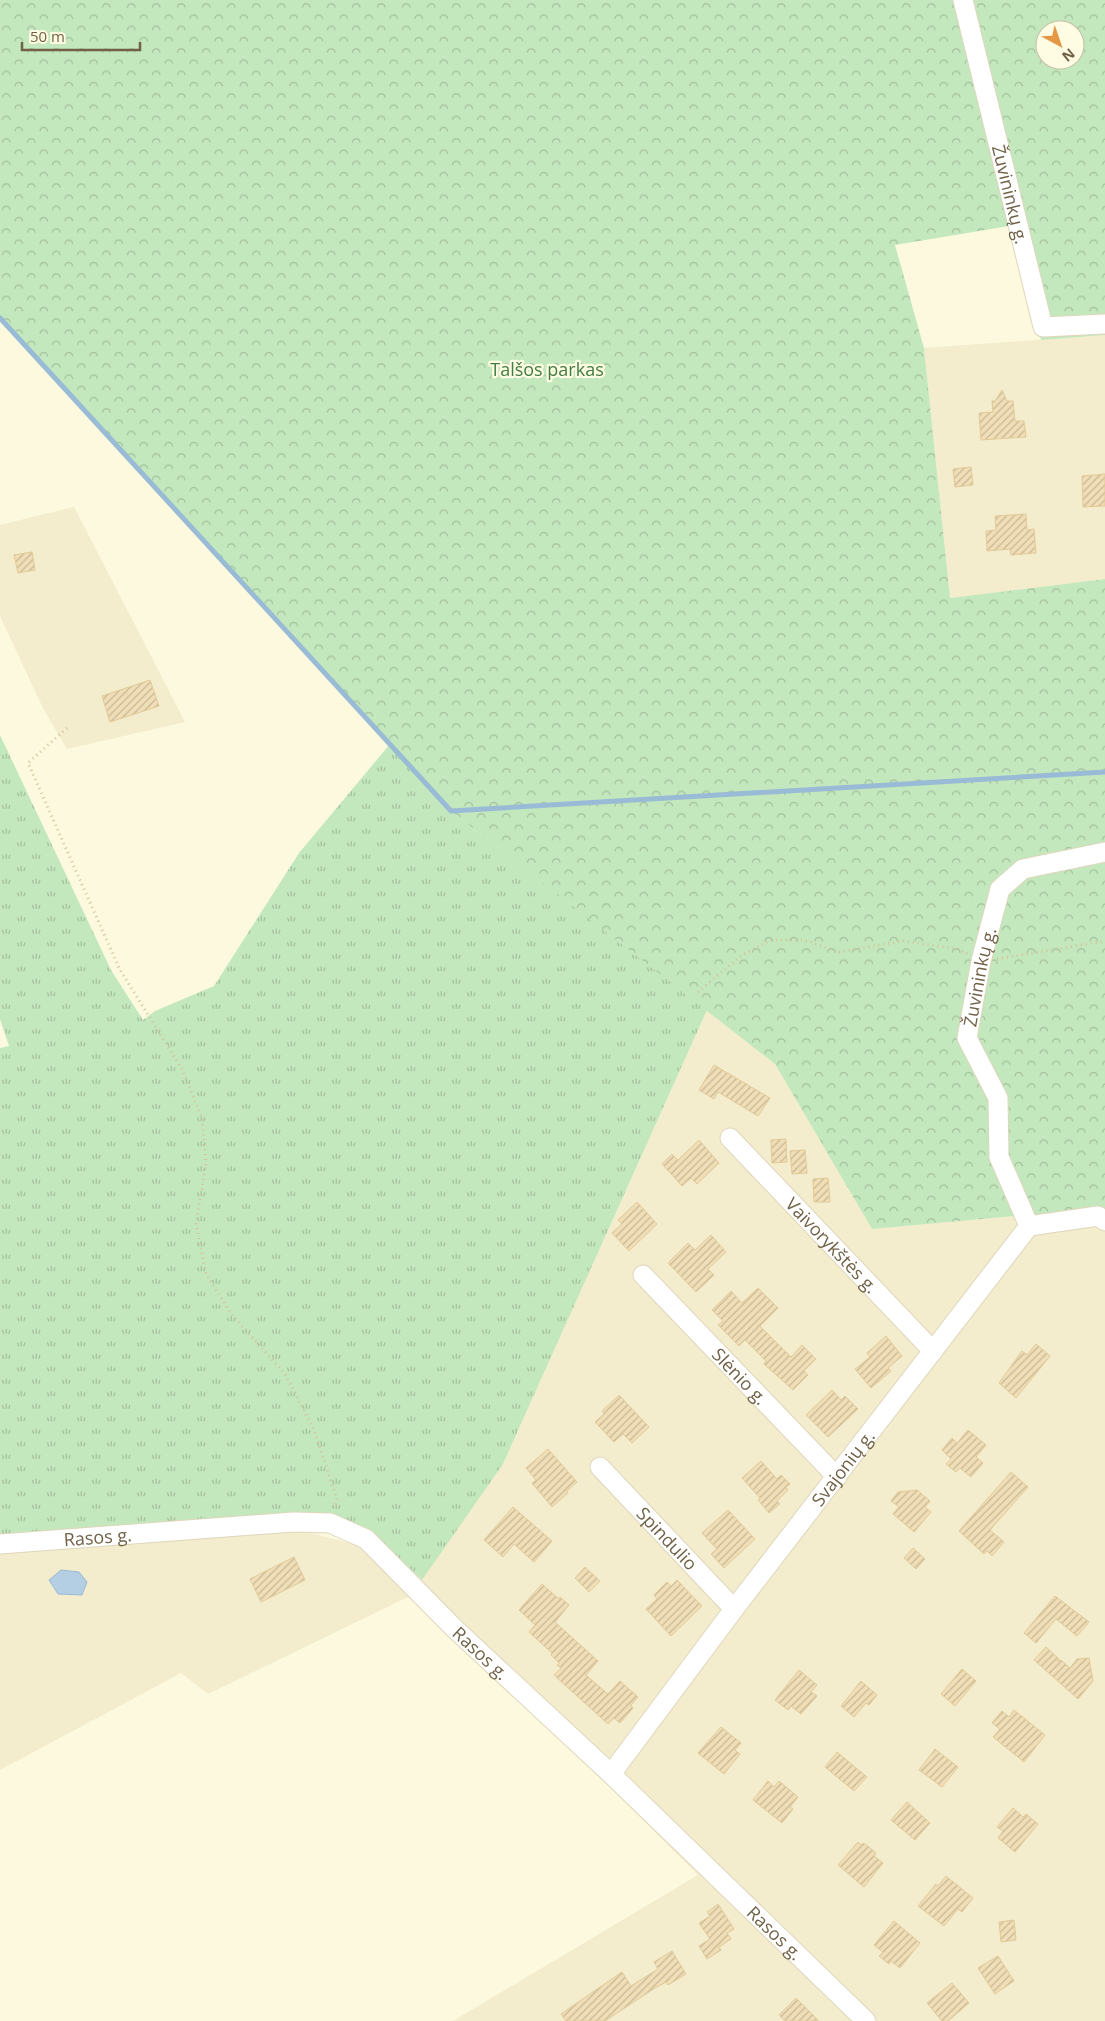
<svg xmlns="http://www.w3.org/2000/svg" width="1105" height="2021" viewBox="0 0 1105 2021" font-family="'Open Sans',sans-serif">
<defs>
<pattern id="grass-tufts" width="24" height="20" patternUnits="userSpaceOnUse" patternTransform="scale(1.25)"><rect width="24" height="20" fill="#c3e8be"/><path d="M3 7l-1-3M5 7V3M7 7l1-3M15 17l-1-3M17 17v-4M19 17l1-3" fill="none" stroke="#a3bf9c"/></pattern>
<pattern id="park-crowns" width="20" height="18" patternUnits="userSpaceOnUse" patternTransform="scale(1.25)"><rect width="20" height="18" fill="#c3e8be"/><path d="M2 6a3 3 0 1 1 6 0M12 15a3 3 0 1 1 6 0" fill="none" stroke="#a3bf9c"/></pattern>
<pattern id="building-hatch" width="6" height="6" patternUnits="userSpaceOnUse" patternTransform="scale(1.25)"><rect width="6" height="6" fill="#f0deb6"/><path d="M-1 1l2-2M0 6l6-6M5 7l2-2" fill="none" stroke="#c7b796"/></pattern>
</defs>
<rect width="100%" height="100%" fill="#fcf9de"/>
<g fill="#f3eccd">
<polygon points="1105,335 1105,579 950,599 924,348"/>
<polygon points="74,507 185,722 67,749 43,708 0,616 0,525"/>
<polygon points="707,1010 775,1064 872,1229 1105,1208 1105,2021 453,2021 698,1875 601,1778 410,1596 208,1694 181,1673 0,1770 0,1554 299,1530 361,1546 410,1595 503,1464"/>
</g>
<polygon fill="url(#grass-tufts)" points="0,735 111,970 143,1020 155,1011 214,986 299,853 390,744 451,811 707,1010 503,1464 422,1580 382,1542 354,1523 331,1516 0,1536 0,1048 9,1046 0,1019"/>
<path fill="url(#park-crowns)" fill-rule="evenodd" d="M0,0H1105V335L1041,340L1009,226L895,245L924,348L950,598L1105,579V1208L872,1229L775,1064L451,811L0,318ZM1045,30H1075V60H1045Z"/>
<polygon fill="#b4cfe4" stroke="#9abbd5" points="61,1570 79,1572 87,1582 82,1595 58,1594 49,1580"/>
<g fill="none" stroke-linecap="round" stroke-linejoin="round">
<polyline stroke="#9abbd5" stroke-width="5" points="0,318 451,811 1105,772"/>
</g>
<g fill="url(#building-hatch)" stroke="#e3ca97">
<polygon points="1002,390 1007,401 1013,401 1015,421 1024,421 1026,437 981,440 979,413 993,412 992,401 995,401"/>
<polygon points="971,467 973,485 955,487 953,469"/>
<polygon points="1105,474 1105,506 1083,507 1082,476"/>
<polygon points="1026,514 1027,530 1034,529 1036,553 1011,555 1010,549 987,551 986,531 996,530 995,516"/>
<polygon points="32,552 35,570 18,573 14,555"/>
<polygon points="150,680 159,706 110,722 102,696"/>
<polygon points="714,1065 770,1098 758,1116 718,1092 714,1099 699,1090"/>
<polygon points="786,1139 787,1162 772,1163 771,1140"/>
<polygon points="699,1140 719,1163 697,1184 691,1178 682,1186 662,1164 672,1154 678,1160"/>
<polygon points="805,1150 807,1173 792,1174 790,1151"/>
<polygon points="828,1178 830,1202 814,1202 813,1179"/>
<polygon points="637,1202 657,1224 629,1251 612,1233 622,1224 618,1220"/>
<polygon points="711,1235 726,1252 708,1269 714,1275 696,1292 668,1263 688,1243 695,1250"/>
<polygon points="758,1288 778,1308 760,1326 791,1357 802,1345 816,1359 804,1371 808,1375 793,1390 764,1364 766,1361 745,1340 739,1346 718,1325 723,1321 712,1310 731,1291 742,1303"/>
<polygon points="886,1336 902,1356 888,1368 891,1371 871,1388 855,1369 870,1357 867,1353"/>
<polygon points="1036,1344 1050,1356 1016,1398 999,1383 1022,1351 1027,1355"/>
<polygon points="832,1390 841,1400 845,1396 858,1409 828,1437 806,1415"/>
<polygon points="619,1395 649,1427 632,1443 623,1434 614,1442 595,1422 604,1414 602,1411"/>
<polygon points="968,1430 986,1445 976,1457 983,1463 971,1477 960,1468 956,1472 946,1464 951,1459 942,1450 952,1438 957,1443"/>
<polygon points="548,1449 577,1482 567,1491 568,1493 552,1507 532,1483 536,1480 526,1468"/>
<polygon points="761,1461 777,1479 781,1475 790,1484 786,1487 788,1490 777,1501 780,1504 769,1513 758,1500 760,1498 742,1478"/>
<polygon points="1011,1472 1028,1487 990,1530 1004,1542 992,1556 987,1551 984,1554 959,1531"/>
<polygon points="917,1490 930,1501 925,1507 931,1512 914,1532 893,1514 899,1507 891,1501 898,1492"/>
<polygon points="513,1507 552,1541 534,1562 514,1544 503,1557 484,1540"/>
<polygon points="728,1510 755,1539 724,1568 711,1554 717,1549 702,1533"/>
<polygon points="913,1548 925,1559 916,1569 904,1558"/>
<polygon points="294,1557 305,1580 261,1602 250,1579"/>
<polygon points="585,1567 600,1581 589,1592 575,1578"/>
<polygon points="677,1580 702,1606 671,1636 646,1609 657,1599 654,1595 667,1582 671,1586"/>
<polygon points="542,1584 559,1599 560,1597 569,1605 555,1622 598,1661 586,1675 608,1694 620,1681 638,1697 631,1705 633,1708 620,1723 614,1718 608,1724 554,1675 561,1668 557,1665 559,1663 551,1655 552,1653 529,1632 535,1625 519,1610"/>
<polygon points="1055,1596 1089,1622 1077,1636 1056,1619 1036,1643 1024,1633"/>
<polygon points="1046,1647 1059,1659 1057,1661 1061,1660 1070,1668 1077,1659 1089,1658 1093,1681 1078,1699 1034,1660"/>
<polygon points="962,1669 976,1681 955,1706 941,1694"/>
<polygon points="799,1670 817,1685 811,1692 817,1696 801,1714 791,1706 788,1710 775,1700"/>
<polygon points="861,1681 877,1695 869,1705 866,1703 854,1717 841,1706"/>
<polygon points="1014,1710 1045,1735 1024,1762 993,1737 1000,1729 992,1723 1002,1711 1009,1717"/>
<polygon points="721,1727 741,1743 735,1750 740,1754 724,1774 698,1753"/>
<polygon points="935,1749 958,1767 942,1787 919,1770"/>
<polygon points="837,1752 867,1777 854,1791 825,1767"/>
<polygon points="768,1781 774,1787 779,1781 798,1797 790,1807 793,1809 782,1823 753,1800"/>
<polygon points="907,1802 930,1823 915,1840 891,1820"/>
<polygon points="1013,1808 1023,1817 1026,1814 1038,1824 1015,1852 998,1838 1003,1831 997,1827"/>
<polygon points="858,1842 861,1845 864,1843 876,1853 874,1856 883,1863 864,1887 838,1865"/>
<polygon points="946,1876 973,1898 962,1912 958,1909 944,1926 918,1906 936,1884 938,1886"/>
<polygon points="718,1904 734,1929 727,1933 731,1939 719,1947 721,1950 707,1959 699,1946 710,1939 699,1923 710,1916 707,1912"/>
<polygon points="1014,1920 1016,1940 1001,1942 999,1922"/>
<polygon points="894,1921 920,1943 900,1968 891,1961 889,1964 879,1956 883,1952 874,1945"/>
<polygon points="672,1951 686,1974 668,1985 666,1982 655,1988 605,2021 566,2021 561,2014 622,1972 631,1986 658,1969 654,1962"/>
<polygon points="998,1956 1014,1981 995,1994 978,1968"/>
<polygon points="952,1983 969,2003 948,2021 942,2021 927,2003"/>
<polygon points="796,1998 819,2021 785,2021 779,2015"/>
</g>
<g fill="none" stroke-linecap="round" stroke-linejoin="round">
<defs>
<g id="minor">
<path id="s1" d="M963,0L1043,327L1105,324"/>
<path id="s2" d="M730,1138L933,1351"/>
<path id="s3" d="M1029,1226L999,1157L998,1098L967,1038L981,961L1000,889L1023,869L1105,852"/>
<path id="s4" d="M643,1275L837,1477"/>
<path id="s5" d="M600,1467L734,1609"/>
<path id="s6" d="M0,1544L294,1522L330,1523L366,1539L455,1629L611,1774L866,2021"/>
<path id="s7" d="M611,1774L734,1609L1029,1226L1098,1216L1105,1221"/>
</g>
</defs>
<use href="#minor" stroke="#dfd6bb" stroke-width="21"/>
<g stroke="#d4c29a" stroke-width="3" stroke-dasharray="1 4" stroke-linecap="butt">
<polyline points="67,728 28,763 120,970 181,1067 202,1118 206,1164 196,1223 206,1274 232,1315 285,1374 314,1430 337,1499 334,1508"/>
<polyline points="997,959 1105,941"/>
<polyline points="698,992 742,955 771,940 804,940 839,952 903,941 958,949 968,954"/>
</g>
<use href="#minor" stroke="#fff" stroke-width="19"/>
</g>
<g text-anchor="middle" dominant-baseline="central" stroke-width="4.5" stroke-linejoin="round" paint-order="stroke">
<g font-size="18" fill="#716247" stroke="#fffce4">
<text stroke="none"><textPath href="#s1" startOffset="200">Žuvininkų g.</textPath></text>
<text stroke="none"><textPath href="#s3" startOffset="264">Žuvininkų g.</textPath></text>
<text stroke="none"><textPath href="#s2" startOffset="148">Vaivorykštės g.</textPath></text>
<text stroke="none"><textPath href="#s4" startOffset="140">Slėnio g.</textPath></text>
<text stroke="none"><textPath href="#s7" startOffset="384">Svajonių g.</textPath></text>
<text stroke="none"><textPath href="#s6" startOffset="98">Rasos g.</textPath></text>
<text stroke="none"><textPath href="#s5" startOffset="98">Spindulio</textPath></text>
<text stroke="none"><textPath href="#s6" startOffset="532">Rasos g.</textPath></text>
<text stroke="none"><textPath href="#s6" startOffset="938">Rasos g.</textPath></text>
</g>
<g font-size="18" fill="#427c42" stroke="#fffce4">
<text x="547" y="369">Talšos parkas</text>
</g>
</g>
<g transform="translate(1060 45) rotate(140)"><circle r="24" fill="#fffce4" stroke="#c6bea5"/>
<path d="M0-4L9 19L0 12L-9 19Z" fill="#e59744"/>
<text y="-8" font-size="14" font-weight="bold" text-anchor="middle" fill="#716247">N</text>
</g>
<path d="M22 42v8h118v-8" fill="none" stroke="#716247" stroke-width="2.5"/>
<text x="30" y="42" font-size="15" fill="#716247" stroke="#fffce4" stroke-width="4" paint-order="stroke">50 m</text>
</svg>
